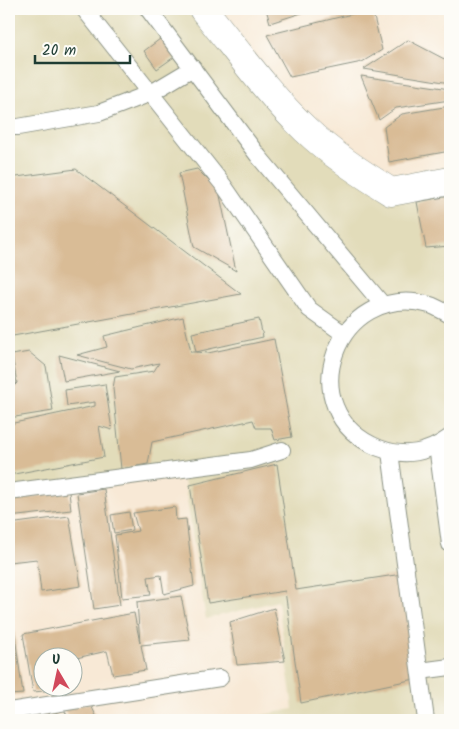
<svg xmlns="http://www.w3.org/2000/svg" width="459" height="729" viewBox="0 0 459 729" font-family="Kalam,sans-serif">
<rect width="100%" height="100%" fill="#fdfcf7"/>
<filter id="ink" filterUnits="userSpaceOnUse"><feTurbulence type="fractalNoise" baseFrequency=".02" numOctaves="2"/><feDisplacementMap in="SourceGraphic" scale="10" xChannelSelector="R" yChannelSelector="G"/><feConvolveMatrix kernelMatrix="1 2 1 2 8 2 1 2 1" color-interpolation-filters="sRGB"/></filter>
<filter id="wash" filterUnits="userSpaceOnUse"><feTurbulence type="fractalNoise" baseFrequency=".0096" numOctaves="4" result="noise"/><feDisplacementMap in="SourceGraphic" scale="20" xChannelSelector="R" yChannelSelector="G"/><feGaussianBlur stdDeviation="1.12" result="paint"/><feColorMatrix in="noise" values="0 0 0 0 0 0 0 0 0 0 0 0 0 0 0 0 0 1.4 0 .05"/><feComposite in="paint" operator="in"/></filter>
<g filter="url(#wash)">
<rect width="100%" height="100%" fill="#f8e9d6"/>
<polygon fill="#e2dcba" points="9,9 197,9 392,200 450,190 450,720 237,720 293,709 278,601 206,619 183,474 9,496"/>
<g id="blocks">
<g fill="#d9bc96">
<polygon points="266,9 314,9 270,23"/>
<polygon points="372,9 382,50 362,62 290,77 267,35"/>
<polygon points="164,36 177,55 157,69 144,51"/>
<polygon points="408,40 450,62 450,83 364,69"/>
<polygon points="361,76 450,89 450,100 396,108 379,120"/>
<polygon points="450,106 450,151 389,162 384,127 402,114"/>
<polygon points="76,169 241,294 13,336 9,329 9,178"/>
<polygon points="197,169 219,191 236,271 194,247 179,173"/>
<polygon points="450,196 450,246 426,248 417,202"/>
<polygon points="183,317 191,352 196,352 192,333 259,319 263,337 196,352 208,353 274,339 292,437 275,440 271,428 256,428 253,420 152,442 148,464 121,469 113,388 115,377 154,371 159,363 131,369 77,355 107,347 104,336"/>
<polygon points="29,352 46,366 53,411 9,418 9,391 17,383 12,355"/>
<polygon points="59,355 120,371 64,381"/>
<polygon points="9,362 14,379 9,384"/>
<polygon points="105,384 112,430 99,426 104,457 9,475 9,424 95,406 95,402 67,406 65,390"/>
<polygon points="277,464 296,590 402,574 415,679 301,703 285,591 208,603 190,485"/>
<polygon points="104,489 120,605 94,609 77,493"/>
<polygon points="69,492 71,510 9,517 9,500"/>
<polygon points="175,507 176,520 186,519 194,586 164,594 161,575 148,577 151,595 122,598 115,535 138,531 133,513"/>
<polygon points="129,512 132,530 114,533 111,515"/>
<polygon points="69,516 81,586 41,592 37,559 9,562 9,524"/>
<polygon points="181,596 190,640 141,645 146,670 113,675 107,651 72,659 72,656 42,656 42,686 68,686 68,689 33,692 23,634 134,613 140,643 137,602"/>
<polygon points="274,608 285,661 237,665 230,622"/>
<polygon points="13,622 23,694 9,695 9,624"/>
<polygon points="90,703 98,720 69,720 64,709"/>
<polygon points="57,709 56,720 9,720 9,715"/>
</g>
</g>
</g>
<g filter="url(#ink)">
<use href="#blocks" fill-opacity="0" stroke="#8c9385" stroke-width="1"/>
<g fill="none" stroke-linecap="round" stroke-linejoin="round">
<defs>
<g id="service">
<polyline points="84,9 224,186 309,309 344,334"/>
<polyline points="148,9 259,157 383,305"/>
<polyline points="9,127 18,127 99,113 151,93 193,68"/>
<path d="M450,315C444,312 437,307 430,305C336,279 288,412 379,448C406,458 428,453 450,437"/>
<polyline points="437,446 450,544"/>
<polyline points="390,452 426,720"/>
<polyline points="9,492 251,460 282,450"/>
<polyline points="420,671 450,667"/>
<polyline points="9,711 220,678"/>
</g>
<path id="minor" d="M203,9C236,49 267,93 305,129C331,154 361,173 391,192L450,181"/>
</defs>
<use href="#service" stroke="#8c9385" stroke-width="18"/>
<use href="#minor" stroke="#8c9385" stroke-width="29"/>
<use href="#service" stroke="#fff" stroke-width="16"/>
<use href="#minor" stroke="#fff" stroke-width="28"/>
</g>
</g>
<rect width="459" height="729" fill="none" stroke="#fdfcf7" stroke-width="30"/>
<g transform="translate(58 672) rotate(351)"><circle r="24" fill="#fdfcf7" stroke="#a4b0a9"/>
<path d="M0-4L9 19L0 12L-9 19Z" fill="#d1495b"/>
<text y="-8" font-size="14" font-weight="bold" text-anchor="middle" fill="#1f3d34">U</text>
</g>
<path d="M35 55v8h95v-8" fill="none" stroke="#1f3d34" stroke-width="2.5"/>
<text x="42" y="55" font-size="15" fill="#1f3d34" stroke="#fdfcf7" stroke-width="4" paint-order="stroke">20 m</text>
</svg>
